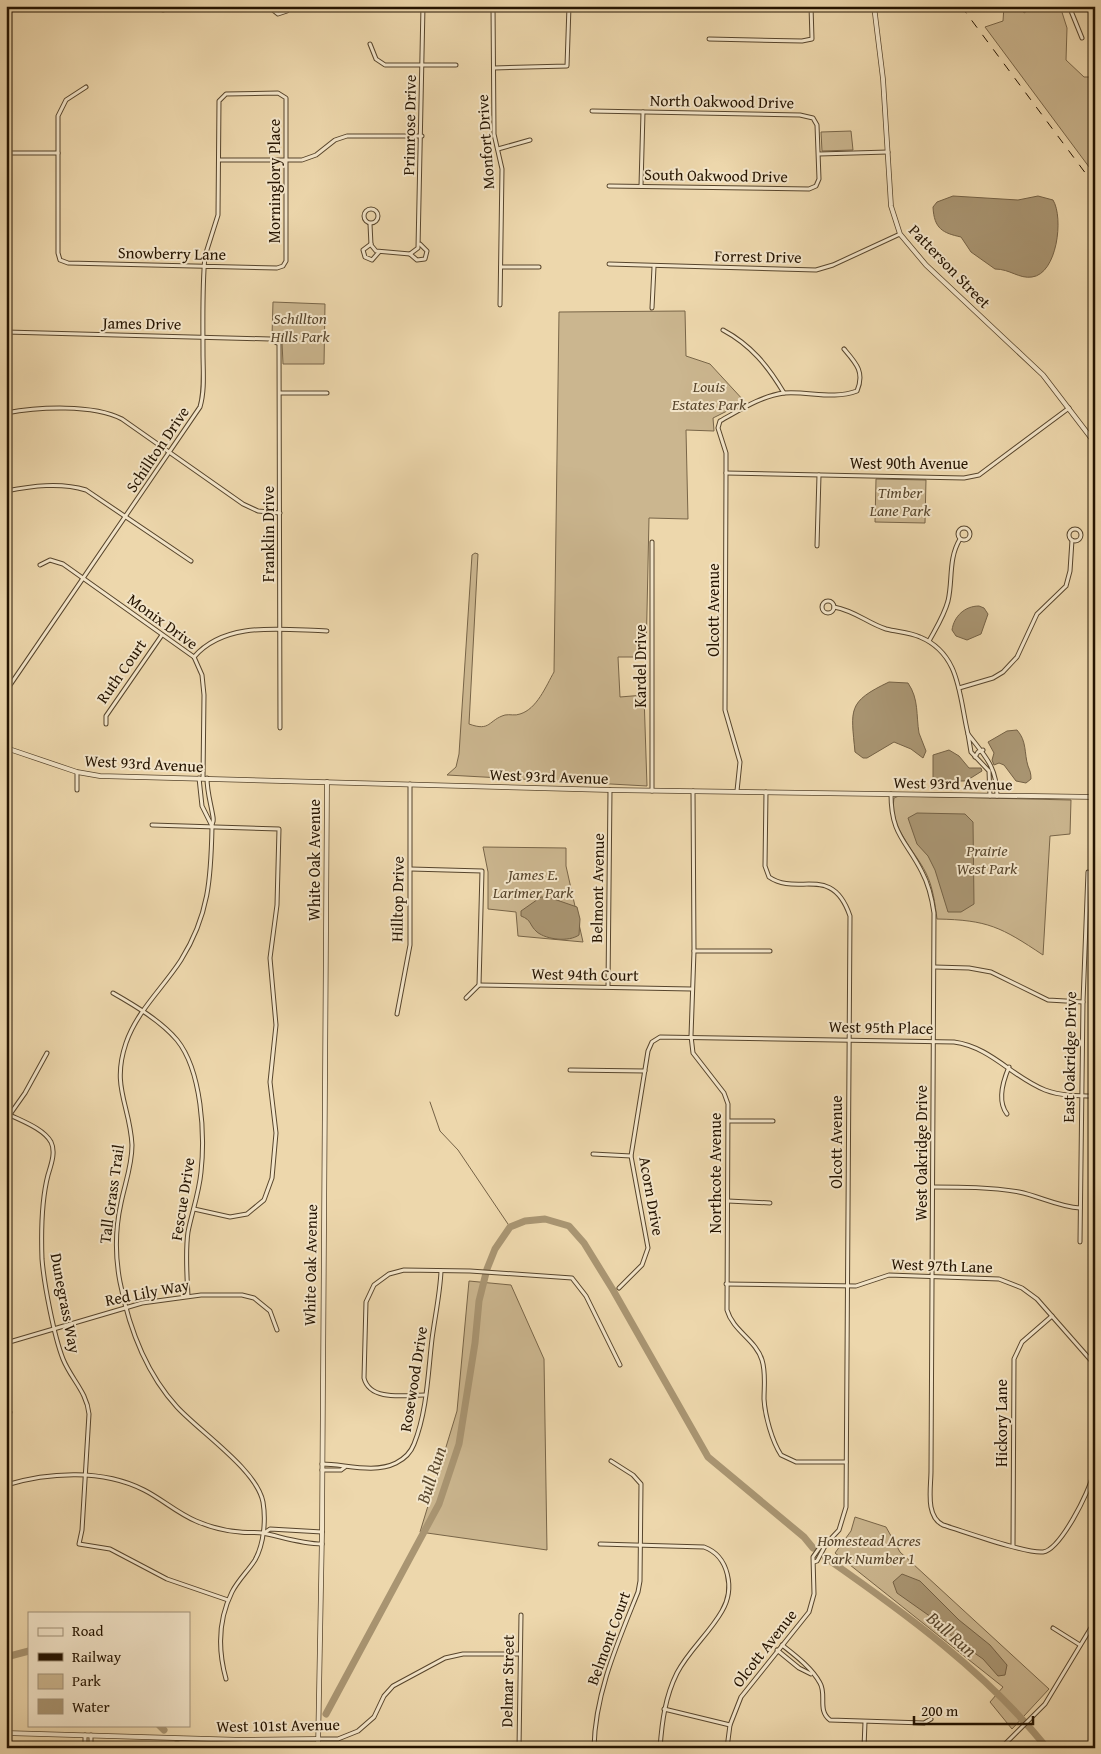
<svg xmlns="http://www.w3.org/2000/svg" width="1101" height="1754" viewBox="0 0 1101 1754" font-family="'Gentium Book Plus',serif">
<rect width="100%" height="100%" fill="#edd7ac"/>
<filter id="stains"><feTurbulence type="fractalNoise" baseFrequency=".004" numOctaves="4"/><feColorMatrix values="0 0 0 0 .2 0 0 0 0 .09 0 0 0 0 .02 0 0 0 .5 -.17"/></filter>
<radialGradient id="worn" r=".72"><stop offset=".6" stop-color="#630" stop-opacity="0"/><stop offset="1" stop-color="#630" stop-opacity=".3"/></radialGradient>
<g fill="#cbb68f" stroke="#786548">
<polygon points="1004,6 1020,6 1024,13 1035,6 1060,6 1067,28 1066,60 1084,77 1095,77 1095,175 985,27 1003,21"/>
<polygon points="851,131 853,150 822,151 821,132"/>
<polygon points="273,302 325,304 324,364 283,364 282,342 272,336"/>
<path d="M685,311L686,356L710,364L745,402L713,418L714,431L686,430L688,519L649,518L646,657H618L620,697L644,695L647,786L447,775L456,767L459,754L472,555L475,553L478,554L469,724C491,732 488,720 505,715C510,714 515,716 520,714C537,709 546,686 554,672L559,312Z"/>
<polygon points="876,479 926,480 925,523 875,522"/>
<path d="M899,796L1071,800L1070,834L1050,836L1043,955C1001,927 988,920 937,919C935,904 933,887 926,873C914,849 889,828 894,798Z"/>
<polygon points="483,847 566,848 566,866 583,942 518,936 516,912 488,909 488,872"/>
<polygon points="469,1281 511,1285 544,1359 547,1550 420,1532 457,1411"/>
<polygon points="855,1517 886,1527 900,1552 1049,1689 1012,1729 990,1702 1003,1687 835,1553 851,1531"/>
</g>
<g fill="#a99572" stroke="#746145">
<path d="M953,196L1018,200L1038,196L1053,200C1064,218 1057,274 1032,277C1019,279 1010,269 995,269L971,252L961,237C943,233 934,229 933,207L937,202Z"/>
<path d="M979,606L984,608L988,614L981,634L967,640L956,636L952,630C954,616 965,606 979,606Z"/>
<path d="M889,682L908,683C919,699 916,715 919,733C921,739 924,745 926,751L923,758L911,749L894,742L867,758H863L855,752C851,709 847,702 889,682Z"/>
<path d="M1017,730C1027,741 1024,753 1028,766C1030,771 1031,773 1031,779L1026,783L1016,781L1004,765L999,763L994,765L992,760L994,753L988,742L1007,731Z"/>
<polygon points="949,750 959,756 969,768 981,768 982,771 966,781 933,781 933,755"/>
<polygon points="917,813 965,814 973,822 974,904 961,912 948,912 935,870 928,856 917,844 908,818"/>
<path d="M541,897H548L577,907L580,919L579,935C569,942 547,940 537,932C529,925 532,920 521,916V911Z"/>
<polygon points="902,1574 920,1581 959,1620 990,1645 1007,1665 1005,1675 998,1676 983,1659 956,1640 931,1617 897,1593 893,1582"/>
</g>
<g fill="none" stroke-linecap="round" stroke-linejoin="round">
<polyline stroke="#746145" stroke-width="1" points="430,1102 440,1131 458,1150 510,1227"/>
<g stroke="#a99572" stroke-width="7">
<path d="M826,1558C905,1613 986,1672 1047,1748"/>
<polyline points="6,1657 29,1651"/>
<polyline points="326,1714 439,1504 459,1444 475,1343 479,1301 487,1269 495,1249 510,1227 525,1221 545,1219 569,1226 584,1243 613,1290 708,1457 804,1537 813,1548"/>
<polyline points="159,1725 164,1730"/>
<polyline points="177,1744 181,1748"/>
<polyline points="310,1748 311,1745"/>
</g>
<defs>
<g id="minor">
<polyline points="6,6 57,6"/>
<polyline points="163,6 163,10"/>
<polyline points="268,6 278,14 287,11 286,6"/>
<polyline points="493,6 494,134 502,169 500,305"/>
<polyline points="1069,6 1082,38"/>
<polyline points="709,39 802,41 812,39 811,6"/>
<polyline points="370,44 376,59 385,65 456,65"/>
<polyline points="494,68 567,66 569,6"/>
<polyline points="592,111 800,115 813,118 817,125 819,179 816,186 809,189 609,186"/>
<polyline points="498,149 530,140"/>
<polyline points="6,153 58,153"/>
<polyline points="819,154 888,152"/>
<polyline points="219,160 302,160 316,155 335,140 347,136 422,136"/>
<polyline points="641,186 643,112"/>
<circle cx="371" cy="216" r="7"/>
<polyline points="370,224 371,245 376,251 410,254 418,248 423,6"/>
<polyline points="371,244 363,250 365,257 372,260 379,252"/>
<polyline points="410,254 417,260 425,259 427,251 420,244"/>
<polyline points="609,264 816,270 833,265 900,234"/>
<polyline points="501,267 539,267"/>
<polyline points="652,308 654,267"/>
<path d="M723,330C751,345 768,366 784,393"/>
<polyline points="6,332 270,339 279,344 280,728"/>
<polyline points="280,393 327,393"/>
<path d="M6,413C38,407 93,404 122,419L243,504L258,511L280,513"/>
<polyline points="726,473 964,478 979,475 1069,408"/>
<path d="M6,491C32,486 60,482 86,490L191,561"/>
<circle cx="964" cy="534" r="6"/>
<circle cx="1075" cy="535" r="6"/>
<polyline points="817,546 819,475"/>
<polyline points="40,565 50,560 63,564 194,657 202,675 204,695 203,778"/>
<circle cx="828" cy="607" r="6"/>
<path d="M834,607C856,611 867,623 886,629C898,632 909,632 920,637C961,654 959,697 968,734"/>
<path d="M929,641C936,628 944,616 948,601C953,580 948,559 960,539"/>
<path d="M194,657C226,620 283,630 327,631"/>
<polyline points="959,688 993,678 1003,672 1017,657 1037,614 1066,586 1070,571 1072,540"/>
<path d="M6,691L200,407C205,390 203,371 203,353C203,321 202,288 205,256L218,215L219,101L226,94L278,93L286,98V261L283,266L277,268L68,263L60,260L58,253V116L66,100L86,87"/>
<polyline points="106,724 106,716 162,635"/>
<polyline points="975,757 978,752 983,750"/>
<polyline points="77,772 77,790"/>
<polyline points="199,778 202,806 212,826"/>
<path d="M207,778C207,792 211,804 213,817C214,824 212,820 212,827C211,878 209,915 181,960C163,988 137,1011 126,1043C111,1087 130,1105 132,1145C132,1166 125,1183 121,1203C115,1230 115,1256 120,1282C129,1328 145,1372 177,1407C200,1432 257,1470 263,1502C266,1520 264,1544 255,1560C248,1571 238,1580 232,1592C218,1620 218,1650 226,1679"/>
<polyline points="652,791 652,542"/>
<path d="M693,791L694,951L691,1036L693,1053L724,1093L728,1104L727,1310C733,1331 756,1340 762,1360C766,1373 764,1386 764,1399C765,1416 772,1441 781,1455L796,1462H846"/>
<path d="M737,791L740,762L725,710L726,473V453L718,428L720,421C740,410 761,396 784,393C809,391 833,400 857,391C865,372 856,363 844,349"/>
<path d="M891,794C891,835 906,840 922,872C929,885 932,899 934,913L931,1471C931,1488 925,1516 943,1525C963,1531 1026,1554 1043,1552C1060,1550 1090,1491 1093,1474C1096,1459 1094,1444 1095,1429"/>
<path d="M990,796L989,771L971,752L968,734C985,756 997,767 997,796"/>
<polyline points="152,825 279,829 277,905 270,958 276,1025 270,1082 276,1133 272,1178 264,1200 247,1214 230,1217 194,1209"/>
<polyline points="411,869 482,871 479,985 466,998"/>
<polyline points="694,951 770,951"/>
<polyline points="935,967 969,968 991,972 1048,1000 1083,1002"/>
<polyline points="479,985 691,989"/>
<polyline points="608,986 610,790"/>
<path d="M113,993C134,1005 161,1021 177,1040C202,1071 205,1135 201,1172C199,1193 192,1212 188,1232C185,1253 187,1275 188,1296"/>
<polyline points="397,1014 410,945 410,784"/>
<polyline points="570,1070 645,1071"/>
<path d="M1007,1114C997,1101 1003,1081 1009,1067"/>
<path d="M10,1115C22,1121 44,1129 51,1142C56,1152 51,1165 48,1175C41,1202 41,1231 42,1259C44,1284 54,1336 63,1359C71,1379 87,1392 89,1414L82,1530L79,1544L110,1549L167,1579L228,1600"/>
<polyline points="6,1120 25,1093 47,1053"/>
<polyline points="729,1121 773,1121"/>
<polyline points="593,1154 631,1156"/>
<path d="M933,1187C962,1187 990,1187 1019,1192C1039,1196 1059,1207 1080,1208"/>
<polyline points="728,1201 770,1203"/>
<polyline points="1080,1242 1083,1002 1088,872"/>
<polyline points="726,1284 856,1286 889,1275 999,1279 1022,1288 1037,1299 1095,1365"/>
<path d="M619,1288L642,1265L648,1248L631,1156L648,1051L652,1042L660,1037L954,1042C991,1047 1012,1077 1045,1090C1061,1096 1078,1096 1095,1096"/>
<polyline points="6,1343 142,1303 201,1295 242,1295 254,1298 270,1311 277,1330"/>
<path d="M425,1395C406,1395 370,1402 364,1378L366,1302L374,1285L389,1274L404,1270L470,1271L572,1278L586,1296L620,1365"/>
<polyline points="6,1413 10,1412"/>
<path d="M322,1464C344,1464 374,1474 396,1463C404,1459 411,1452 414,1444C427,1412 428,1373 432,1339C435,1316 440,1294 441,1271"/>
<polyline points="322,1470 341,1470 345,1467"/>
<path d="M6,1485C49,1472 103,1469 144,1490C162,1499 177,1513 196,1521C210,1527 225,1531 240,1532C247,1533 256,1532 263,1533C282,1537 302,1544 322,1544"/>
<polyline points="264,1533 270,1529 322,1532"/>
<path d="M600,1544L704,1547C729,1556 735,1589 722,1611C709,1634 689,1650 677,1673C665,1697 662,1722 660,1748"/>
<polyline points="1013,1546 1014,1359 1022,1342 1052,1316"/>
<polyline points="814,1562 817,1561 825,1546"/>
<polyline points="1053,1628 1080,1645"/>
<path d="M782,1645C796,1656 812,1668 820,1683C827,1695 817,1710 830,1720L924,1723L931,1719"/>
<polyline points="777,1650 799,1668 811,1674"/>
<polyline points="664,1709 730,1725"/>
<polyline points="318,1739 338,1739 358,1731 374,1717 384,1696 393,1686 445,1658 463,1654 519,1654"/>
<polyline points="85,1748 85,1735"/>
<polyline points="91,1748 91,1735"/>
<polyline points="519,1748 521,1615"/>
<path d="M594,1748C595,1693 618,1642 638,1592L640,1581L641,1484L633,1475L611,1461"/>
<path d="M727,1748L730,1725L741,1697L809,1612L814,1594L813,1557L820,1547L825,1545L839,1530L846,1507L850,916C832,863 798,897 769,877L765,866L766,792"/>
<polyline points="864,1748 865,1722"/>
<polyline points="1001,1748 1045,1704 1095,1621"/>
</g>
<g id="tertiary">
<polyline points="874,6 883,79 891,206 900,234 926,265 1043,375 1095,443"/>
<polyline points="6,748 77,772 100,776 610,790 1095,797"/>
<polyline points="6,1733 243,1740 318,1739"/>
<polyline points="318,1748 322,1532 327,782"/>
</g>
</defs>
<use href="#minor" stroke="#57452c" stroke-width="5"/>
<use href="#tertiary" stroke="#57452c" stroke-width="5.5"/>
<use href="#minor" stroke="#f3e5c9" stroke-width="3"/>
<use href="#tertiary" stroke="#f3e5c9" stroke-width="4"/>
<polyline stroke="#251401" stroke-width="1" stroke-dasharray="9 9" stroke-linecap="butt" points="961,6 1095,186"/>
</g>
<g text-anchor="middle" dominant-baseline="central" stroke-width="4" stroke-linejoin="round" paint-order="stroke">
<g font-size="16" fill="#251401" stroke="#f3e5c9">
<text transform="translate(722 101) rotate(1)">North Oakwood Drive</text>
<text transform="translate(409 125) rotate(-89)">Primrose Drive</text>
<text transform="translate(485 142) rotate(-94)">Monfort Drive</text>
<text transform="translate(716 175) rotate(1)">South Oakwood Drive</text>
<text transform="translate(274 181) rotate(-90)">Morninglory Place</text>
<text transform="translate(172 253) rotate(1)">Snowberry Lane</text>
<text transform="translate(758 256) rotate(1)">Forrest Drive</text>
<text transform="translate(950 266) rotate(46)">Patterson Street</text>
<text transform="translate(142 323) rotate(1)">James Drive</text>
<text transform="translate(157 449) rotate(-56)">Schillton Drive</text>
<text x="909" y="463">West 90th Avenue</text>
<text transform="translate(268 534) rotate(-90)">Franklin Drive</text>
<text transform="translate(713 610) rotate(-90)">Olcott Avenue</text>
<text transform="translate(163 621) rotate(36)">Monix Drive</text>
<text transform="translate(640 666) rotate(-90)">Kardel Drive</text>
<text transform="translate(121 671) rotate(-55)">Ruth Court</text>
<text transform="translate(144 763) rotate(3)">West 93rd Avenue</text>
<text transform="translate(549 776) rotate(2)">West 93rd Avenue</text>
<text transform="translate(953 783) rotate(1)">West 93rd Avenue</text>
<text transform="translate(314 860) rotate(-90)">White Oak Avenue</text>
<text transform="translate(597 888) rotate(-89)">Belmont Avenue</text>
<text transform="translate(397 899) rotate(-89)">Hilltop Drive</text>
<text transform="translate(585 974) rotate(1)">West 94th Court</text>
<text transform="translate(881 1027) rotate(1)">West 95th Place</text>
<text transform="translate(1069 1057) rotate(-89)">East Oakridge Drive</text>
<text transform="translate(836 1142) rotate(-90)">Olcott Avenue</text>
<text transform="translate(921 1153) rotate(-90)">West Oakridge Drive</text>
<text transform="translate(715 1173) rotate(-90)">Northcote Avenue</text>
<text transform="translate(111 1194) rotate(-82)">Tall Grass Trail</text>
<text transform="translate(652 1196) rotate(80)">Acorn Drive</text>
<text transform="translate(182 1199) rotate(-81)">Fescue Drive</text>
<text transform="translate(310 1265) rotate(-89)">White Oak Avenue</text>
<text transform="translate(942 1265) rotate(2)">West 97th Lane</text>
<text transform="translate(147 1292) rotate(-11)">Red Lily Way</text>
<text transform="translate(66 1303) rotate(79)">Dunegrass Way</text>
<text transform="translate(413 1379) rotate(-81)">Rosewood Drive</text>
<text transform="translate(1001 1423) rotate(-90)">Hickory Lane</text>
<text transform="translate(608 1638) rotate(-70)">Belmont Court</text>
<text transform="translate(764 1648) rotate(-52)">Olcott Avenue</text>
<text transform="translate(507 1681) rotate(-89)">Delmar Street</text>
<text transform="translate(278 1725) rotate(-1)">West 101st Avenue</text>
</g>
<g font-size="16" font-style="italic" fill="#57452c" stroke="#f3e5c9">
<text x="300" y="318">Schillton<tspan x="300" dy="18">Hills Park</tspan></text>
<text x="709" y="386">Louis<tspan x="709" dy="18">Estates Park</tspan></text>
<text x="900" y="492">Timber<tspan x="900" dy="18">Lane Park</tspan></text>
<text x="987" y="850">Prairie<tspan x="987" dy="18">West Park</tspan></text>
<text x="533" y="874">James E.<tspan x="533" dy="18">Larimer Park</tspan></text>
<text x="869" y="1540">Homestead Acres<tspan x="869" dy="18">Park Number 1</tspan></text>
</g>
<g font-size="18" font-style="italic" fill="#5a482e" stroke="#f3e5c9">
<text transform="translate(431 1475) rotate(-72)">Bull Run</text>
<text transform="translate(952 1634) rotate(41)">Bull Run</text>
</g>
</g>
<rect width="1101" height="1754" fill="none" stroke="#edd7ac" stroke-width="25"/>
<rect x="8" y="8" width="1086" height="1739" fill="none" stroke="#251401" stroke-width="2.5"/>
<rect x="12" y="12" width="1076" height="1729" fill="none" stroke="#251401"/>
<rect x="28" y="1612" width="162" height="115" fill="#f3e5c9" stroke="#a19179"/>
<rect x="38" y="1628" width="25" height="8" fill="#f3e5c9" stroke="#a19179"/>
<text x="72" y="1636" font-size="15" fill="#251401">Road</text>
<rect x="38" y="1653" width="25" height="8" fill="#251401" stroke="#a19179"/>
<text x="72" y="1662" font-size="15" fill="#251401">Railway</text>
<rect x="38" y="1674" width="25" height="15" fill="#cbb68f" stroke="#a19179"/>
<text x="72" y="1686" font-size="15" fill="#251401">Park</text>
<rect x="38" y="1699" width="25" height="15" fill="#a99572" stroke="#a19179"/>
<text x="72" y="1712" font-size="15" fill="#251401">Water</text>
<path d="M914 1716v8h119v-8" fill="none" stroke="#251401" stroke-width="2.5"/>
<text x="921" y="1716" font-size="15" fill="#251401" stroke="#f3e5c9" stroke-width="4" paint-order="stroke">200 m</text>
<rect width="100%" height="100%" filter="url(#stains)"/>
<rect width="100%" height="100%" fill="url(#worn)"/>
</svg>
